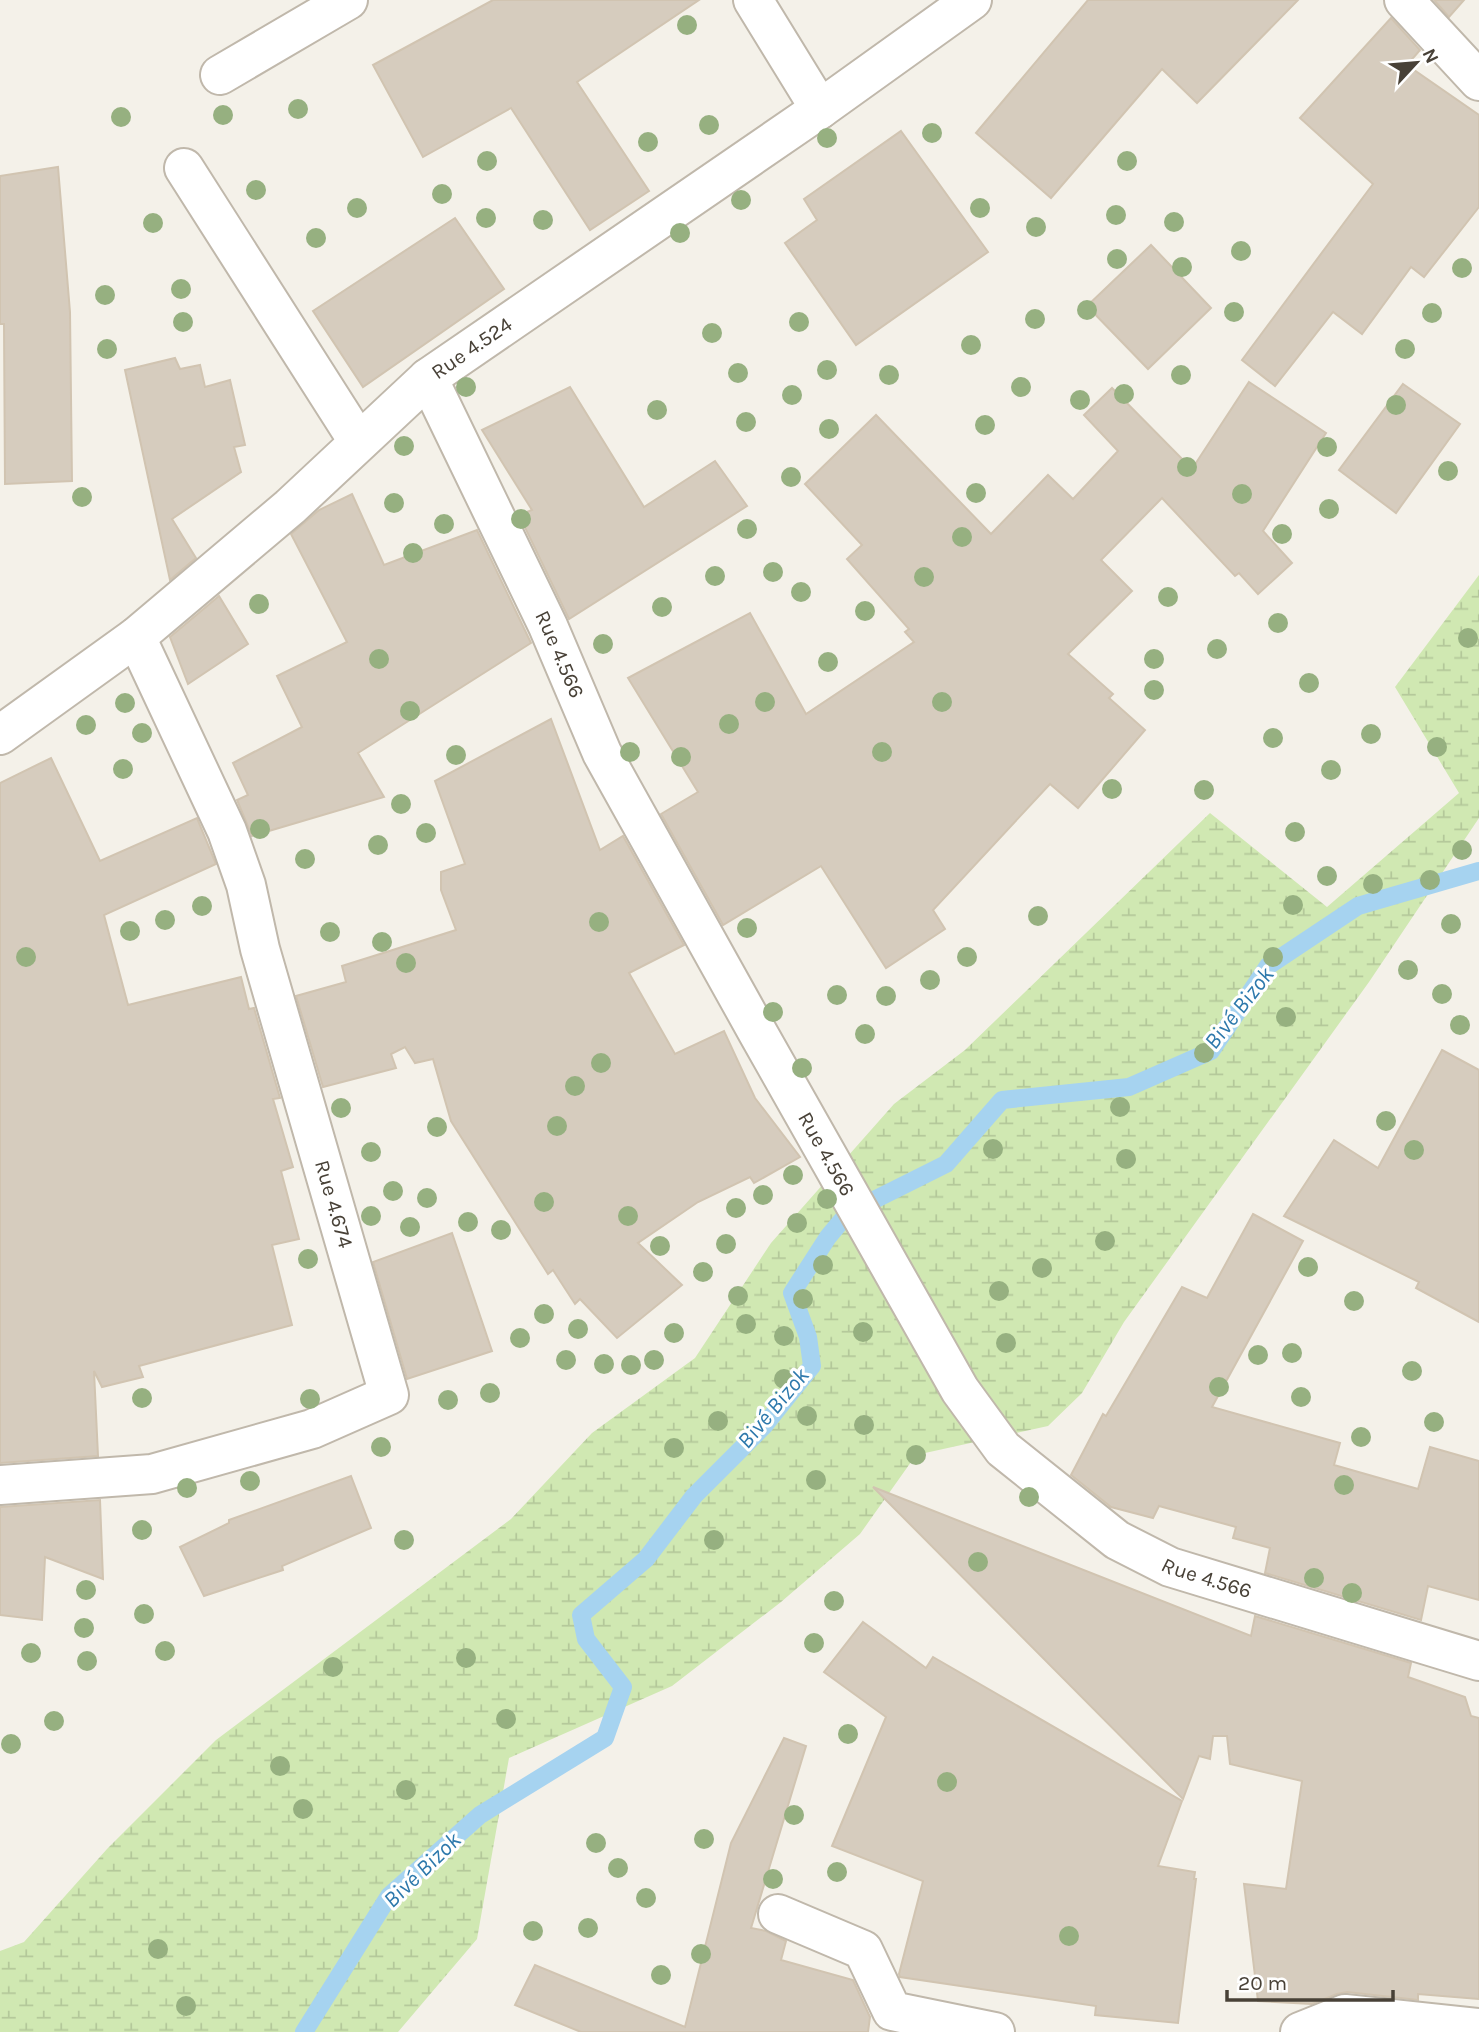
<svg xmlns="http://www.w3.org/2000/svg" width="1479" height="2032" viewBox="0 0 1479 2032" font-family="Karla,sans-serif">
<defs>
<pattern id="wetland-marsh" width="20" height="14" patternUnits="userSpaceOnUse" patternTransform="scale(1.75)"><rect width="20" height="14" fill="#d0e8b2"/><path d="M1 5h8M5 5V1M11 12h8M15 12V8" fill="none" stroke="#b4c89a"/></pattern>
</defs>
<rect width="100%" height="100%" fill="#f4f1e9"/>
<polygon fill="url(#wetland-marsh)" points="1479,575 1479,818 1369,982 1124,1322 1082,1393 1048,1426 916,1455 860,1534 781,1602 672,1686 509,1758 477,1939 398,2032 0,2032 0,1951 24,1942 107,1849 216,1740 511,1519 592,1433 695,1358 771,1243 894,1104 965,1050 1210,813 1327,907 1459,793 1395,687"/>
<g fill="none" stroke-linecap="round" stroke-linejoin="round">
<polyline stroke="#a6d3f0" stroke-width="18" points="304,2032 389,1896 480,1815 605,1738 623,1687 586,1639 581,1615 646,1559 694,1496 764,1426 812,1366 808,1337 792,1293 828,1237 848,1213 946,1164 1002,1100 1129,1087 1211,1051 1268,966 1358,906 1479,871"/>
</g>
<g fill="#d6ccbe" stroke="#d1c4b1" stroke-width="2">
<polygon points="493,0 699,0 577,82 649,191 590,230 511,108 423,157 373,65"/>
<polygon points="1088,0 1298,0 1197,103 1162,69 1051,198 976,133"/>
<polygon points="1434,0 1464,0 1449,17"/>
<polygon points="1391,18 1420,50 1407,65 1479,115 1479,207 1424,277 1411,267 1362,334 1333,312 1275,386 1242,360 1373,184 1300,118"/>
<polygon points="901,131 988,252 856,345 785,243 817,220 804,199"/>
<polygon points="58,167 70,312 72,481 5,484 4,324 0,324 0,176"/>
<polygon points="455,218 504,289 363,387 313,311"/>
<polygon points="1151,245 1211,308 1148,369 1087,306"/>
<polygon points="175,358 180,369 200,365 205,387 230,380 245,445 234,447 241,472 172,519 196,558 170,580 125,370"/>
<polygon points="1249,382 1326,433 1263,531 1292,563 1258,594 1239,573 1235,576 1162,498 1101,560 1132,591 1068,654 1113,694 1109,698 1145,730 1078,808 1050,784 933,910 945,929 886,968 821,866 723,925 661,814 698,792 628,678 750,613 806,714 914,642 905,632 909,629 847,559 862,545 805,484 876,415 991,534 1048,475 1073,499 1118,451 1084,415 1112,388 1192,469"/>
<polygon points="1403,384 1460,424 1396,513 1339,470"/>
<polygon points="570,387 644,507 715,461 747,506 569,619 519,515 532,510 482,430"/>
<polygon points="352,494 384,565 477,530 531,643 358,753 384,797 252,836 237,800 248,795 233,763 302,727 277,676 347,642 291,534 319,510"/>
<polygon points="219,596 248,644 188,684 170,637"/>
<polygon points="551,719 600,850 623,836 684,945 629,973 675,1054 724,1031 755,1098 800,1157 754,1183 750,1177 698,1202 638,1243 682,1285 617,1338 580,1299 575,1304 553,1270 548,1274 451,1121 433,1059 415,1063 405,1047 391,1054 396,1068 323,1087 296,996 346,982 342,966 456,930 441,890 441,872 465,864 435,781"/>
<polygon points="51,758 100,861 197,818 216,864 104,915 128,1005 241,977 249,1009 254,1008 280,1098 273,1099 293,1167 281,1171 299,1239 272,1245 292,1325 139,1366 143,1377 102,1387 94,1371 98,1456 0,1463 0,783"/>
<polygon points="1442,1050 1479,1070 1479,1322 1416,1288 1419,1282 1284,1216 1334,1140 1378,1168"/>
<polygon points="1253,1214 1303,1241 1212,1407 1340,1443 1334,1465 1418,1489 1430,1447 1479,1461 1479,1600 1428,1586 1421,1620 1265,1573 1270,1548 1233,1538 1236,1527 1159,1506 1153,1518 1111,1507 1071,1475 1103,1414 1106,1416 1182,1287 1207,1298"/>
<polygon points="452,1233 492,1351 407,1379 373,1262"/>
<polygon points="351,1476 371,1528 282,1566 283,1570 204,1596 180,1547 229,1523 229,1520"/>
<polygon points="873,1487 1251,1636 1255,1616 1411,1663 1408,1677 1465,1697 1471,1716 1479,1718 1479,1999 1418,1994 1418,2000 1347,1992 1337,1994 1312,2004 1258,2001 1244,1884 1286,1889 1302,1781 1230,1764 1227,1736 1213,1736 1210,1759 1199,1756 1183,1799"/>
<polygon points="100,1500 103,1579 45,1557 42,1620 0,1615 0,1507"/>
<polygon points="863,1622 926,1668 933,1657 1182,1801 1158,1866 1195,1872 1194,1879 1196,1879 1178,2023 1095,2015 1096,2006 900,1977 899,1974 923,1881 832,1846 886,1717 824,1672"/>
<polygon points="784,1738 806,1746 751,1928 766,1931 786,1941 781,1960 853,1980 870,2017 868,2032 581,2032 515,2005 535,1965 685,2027 731,1843"/>
</g>
<g fill="none" stroke-linecap="round" stroke-linejoin="round">
<defs>
<g id="street">
<polyline points="753,0 820,109"/>
<polyline points="1404,0 1479,81"/>
<polyline points="220,75 348,0"/>
<polyline points="184,168 358,441"/>
<path id="s1" d="M428,378L548,626L602,753L758,1033L960,1390L1003,1449L1117,1540L1170,1567L1479,1661"/>
<path id="s2" d="M0,735L136,637L290,507L428,378L820,109L972,0"/>
<polyline points="0,1485 152,1474 312,1429 389,1395 260,949 246,885 227,831 136,637"/>
<polyline points="778,1914 863,1950 892,2011 995,2032"/>
<polyline points="1300,2032 1345,2014 1479,2028"/>
</g>
</defs>
<use href="#street" stroke="#c0b8ab" stroke-width="42"/>
<use href="#street" stroke="#fff" stroke-width="38"/>
</g>
<g fill="#96b080">
<circle cx="687" cy="25" r="10"/>
<circle cx="298" cy="109" r="10"/>
<circle cx="223" cy="115" r="10"/>
<circle cx="121" cy="117" r="10"/>
<circle cx="709" cy="125" r="10"/>
<circle cx="932" cy="133" r="10"/>
<circle cx="827" cy="138" r="10"/>
<circle cx="648" cy="142" r="10"/>
<circle cx="487" cy="161" r="10"/>
<circle cx="1127" cy="161" r="10"/>
<circle cx="256" cy="190" r="10"/>
<circle cx="442" cy="194" r="10"/>
<circle cx="741" cy="200" r="10"/>
<circle cx="357" cy="208" r="10"/>
<circle cx="980" cy="208" r="10"/>
<circle cx="1116" cy="215" r="10"/>
<circle cx="486" cy="218" r="10"/>
<circle cx="543" cy="220" r="10"/>
<circle cx="1174" cy="222" r="10"/>
<circle cx="153" cy="223" r="10"/>
<circle cx="1036" cy="227" r="10"/>
<circle cx="680" cy="233" r="10"/>
<circle cx="316" cy="238" r="10"/>
<circle cx="1241" cy="251" r="10"/>
<circle cx="1117" cy="259" r="10"/>
<circle cx="1182" cy="267" r="10"/>
<circle cx="1462" cy="268" r="10"/>
<circle cx="181" cy="289" r="10"/>
<circle cx="105" cy="295" r="10"/>
<circle cx="1087" cy="310" r="10"/>
<circle cx="1234" cy="312" r="10"/>
<circle cx="1432" cy="313" r="10"/>
<circle cx="1035" cy="319" r="10"/>
<circle cx="183" cy="322" r="10"/>
<circle cx="799" cy="322" r="10"/>
<circle cx="712" cy="333" r="10"/>
<circle cx="971" cy="345" r="10"/>
<circle cx="107" cy="349" r="10"/>
<circle cx="1405" cy="349" r="10"/>
<circle cx="827" cy="370" r="10"/>
<circle cx="738" cy="373" r="10"/>
<circle cx="889" cy="375" r="10"/>
<circle cx="1181" cy="375" r="10"/>
<circle cx="466" cy="387" r="10"/>
<circle cx="1021" cy="387" r="10"/>
<circle cx="1124" cy="394" r="10"/>
<circle cx="792" cy="395" r="10"/>
<circle cx="1080" cy="400" r="10"/>
<circle cx="1396" cy="405" r="10"/>
<circle cx="657" cy="410" r="10"/>
<circle cx="746" cy="422" r="10"/>
<circle cx="985" cy="425" r="10"/>
<circle cx="829" cy="429" r="10"/>
<circle cx="404" cy="446" r="10"/>
<circle cx="1327" cy="447" r="10"/>
<circle cx="1187" cy="467" r="10"/>
<circle cx="1448" cy="471" r="10"/>
<circle cx="791" cy="477" r="10"/>
<circle cx="976" cy="493" r="10"/>
<circle cx="1242" cy="494" r="10"/>
<circle cx="82" cy="497" r="10"/>
<circle cx="394" cy="503" r="10"/>
<circle cx="1329" cy="509" r="10"/>
<circle cx="521" cy="519" r="10"/>
<circle cx="444" cy="524" r="10"/>
<circle cx="747" cy="529" r="10"/>
<circle cx="1282" cy="534" r="10"/>
<circle cx="962" cy="537" r="10"/>
<circle cx="413" cy="553" r="10"/>
<circle cx="773" cy="572" r="10"/>
<circle cx="715" cy="576" r="10"/>
<circle cx="924" cy="577" r="10"/>
<circle cx="801" cy="592" r="10"/>
<circle cx="1168" cy="597" r="10"/>
<circle cx="259" cy="604" r="10"/>
<circle cx="662" cy="607" r="10"/>
<circle cx="865" cy="611" r="10"/>
<circle cx="1278" cy="623" r="10"/>
<circle cx="1468" cy="638" r="10"/>
<circle cx="603" cy="644" r="10"/>
<circle cx="1217" cy="649" r="10"/>
<circle cx="379" cy="659" r="10"/>
<circle cx="1154" cy="659" r="10"/>
<circle cx="828" cy="662" r="10"/>
<circle cx="1309" cy="683" r="10"/>
<circle cx="1154" cy="690" r="10"/>
<circle cx="765" cy="702" r="10"/>
<circle cx="942" cy="702" r="10"/>
<circle cx="125" cy="703" r="10"/>
<circle cx="410" cy="711" r="10"/>
<circle cx="729" cy="724" r="10"/>
<circle cx="86" cy="725" r="10"/>
<circle cx="142" cy="733" r="10"/>
<circle cx="1371" cy="734" r="10"/>
<circle cx="1273" cy="738" r="10"/>
<circle cx="1437" cy="747" r="10"/>
<circle cx="630" cy="752" r="10"/>
<circle cx="882" cy="752" r="10"/>
<circle cx="456" cy="755" r="10"/>
<circle cx="681" cy="757" r="10"/>
<circle cx="123" cy="769" r="10"/>
<circle cx="1331" cy="770" r="10"/>
<circle cx="1112" cy="789" r="10"/>
<circle cx="1204" cy="790" r="10"/>
<circle cx="401" cy="804" r="10"/>
<circle cx="260" cy="829" r="10"/>
<circle cx="1295" cy="832" r="10"/>
<circle cx="426" cy="833" r="10"/>
<circle cx="378" cy="845" r="10"/>
<circle cx="1462" cy="850" r="10"/>
<circle cx="305" cy="859" r="10"/>
<circle cx="1327" cy="876" r="10"/>
<circle cx="1430" cy="880" r="10"/>
<circle cx="1373" cy="884" r="10"/>
<circle cx="1293" cy="905" r="10"/>
<circle cx="202" cy="906" r="10"/>
<circle cx="1038" cy="916" r="10"/>
<circle cx="165" cy="920" r="10"/>
<circle cx="599" cy="922" r="10"/>
<circle cx="1451" cy="924" r="10"/>
<circle cx="747" cy="928" r="10"/>
<circle cx="130" cy="931" r="10"/>
<circle cx="330" cy="932" r="10"/>
<circle cx="382" cy="942" r="10"/>
<circle cx="26" cy="957" r="10"/>
<circle cx="967" cy="957" r="10"/>
<circle cx="1273" cy="957" r="10"/>
<circle cx="406" cy="963" r="10"/>
<circle cx="1408" cy="970" r="10"/>
<circle cx="930" cy="980" r="10"/>
<circle cx="1442" cy="994" r="10"/>
<circle cx="837" cy="995" r="10"/>
<circle cx="886" cy="996" r="10"/>
<circle cx="773" cy="1012" r="10"/>
<circle cx="1286" cy="1017" r="10"/>
<circle cx="1460" cy="1025" r="10"/>
<circle cx="865" cy="1034" r="10"/>
<circle cx="1204" cy="1053" r="10"/>
<circle cx="601" cy="1063" r="10"/>
<circle cx="802" cy="1068" r="10"/>
<circle cx="575" cy="1086" r="10"/>
<circle cx="1120" cy="1107" r="10"/>
<circle cx="341" cy="1108" r="10"/>
<circle cx="1386" cy="1121" r="10"/>
<circle cx="557" cy="1126" r="10"/>
<circle cx="437" cy="1127" r="10"/>
<circle cx="993" cy="1149" r="10"/>
<circle cx="1414" cy="1150" r="10"/>
<circle cx="371" cy="1152" r="10"/>
<circle cx="1126" cy="1159" r="10"/>
<circle cx="793" cy="1175" r="10"/>
<circle cx="393" cy="1191" r="10"/>
<circle cx="763" cy="1195" r="10"/>
<circle cx="427" cy="1198" r="10"/>
<circle cx="827" cy="1199" r="10"/>
<circle cx="544" cy="1202" r="10"/>
<circle cx="736" cy="1208" r="10"/>
<circle cx="371" cy="1216" r="10"/>
<circle cx="628" cy="1216" r="10"/>
<circle cx="468" cy="1222" r="10"/>
<circle cx="797" cy="1223" r="10"/>
<circle cx="410" cy="1227" r="10"/>
<circle cx="501" cy="1230" r="10"/>
<circle cx="1105" cy="1241" r="10"/>
<circle cx="726" cy="1244" r="10"/>
<circle cx="660" cy="1246" r="10"/>
<circle cx="308" cy="1259" r="10"/>
<circle cx="823" cy="1265" r="10"/>
<circle cx="1308" cy="1267" r="10"/>
<circle cx="1042" cy="1268" r="10"/>
<circle cx="703" cy="1272" r="10"/>
<circle cx="999" cy="1291" r="10"/>
<circle cx="738" cy="1296" r="10"/>
<circle cx="803" cy="1299" r="10"/>
<circle cx="1354" cy="1301" r="10"/>
<circle cx="544" cy="1314" r="10"/>
<circle cx="746" cy="1324" r="10"/>
<circle cx="578" cy="1329" r="10"/>
<circle cx="863" cy="1332" r="10"/>
<circle cx="674" cy="1333" r="10"/>
<circle cx="784" cy="1336" r="10"/>
<circle cx="520" cy="1338" r="10"/>
<circle cx="1006" cy="1343" r="10"/>
<circle cx="1292" cy="1353" r="10"/>
<circle cx="1258" cy="1355" r="10"/>
<circle cx="566" cy="1360" r="10"/>
<circle cx="654" cy="1360" r="10"/>
<circle cx="604" cy="1364" r="10"/>
<circle cx="631" cy="1365" r="10"/>
<circle cx="1412" cy="1371" r="10"/>
<circle cx="784" cy="1379" r="10"/>
<circle cx="1219" cy="1387" r="10"/>
<circle cx="490" cy="1393" r="10"/>
<circle cx="1301" cy="1397" r="10"/>
<circle cx="142" cy="1398" r="10"/>
<circle cx="310" cy="1399" r="10"/>
<circle cx="448" cy="1400" r="10"/>
<circle cx="807" cy="1416" r="10"/>
<circle cx="718" cy="1421" r="10"/>
<circle cx="1434" cy="1422" r="10"/>
<circle cx="864" cy="1425" r="10"/>
<circle cx="1361" cy="1437" r="10"/>
<circle cx="381" cy="1447" r="10"/>
<circle cx="674" cy="1448" r="10"/>
<circle cx="916" cy="1455" r="10"/>
<circle cx="816" cy="1480" r="10"/>
<circle cx="250" cy="1481" r="10"/>
<circle cx="1344" cy="1485" r="10"/>
<circle cx="187" cy="1488" r="10"/>
<circle cx="1029" cy="1497" r="10"/>
<circle cx="142" cy="1530" r="10"/>
<circle cx="404" cy="1540" r="10"/>
<circle cx="714" cy="1540" r="10"/>
<circle cx="978" cy="1562" r="10"/>
<circle cx="1314" cy="1578" r="10"/>
<circle cx="86" cy="1590" r="10"/>
<circle cx="1352" cy="1593" r="10"/>
<circle cx="834" cy="1601" r="10"/>
<circle cx="144" cy="1614" r="10"/>
<circle cx="84" cy="1628" r="10"/>
<circle cx="814" cy="1643" r="10"/>
<circle cx="165" cy="1651" r="10"/>
<circle cx="31" cy="1653" r="10"/>
<circle cx="466" cy="1658" r="10"/>
<circle cx="87" cy="1661" r="10"/>
<circle cx="333" cy="1667" r="10"/>
<circle cx="506" cy="1719" r="10"/>
<circle cx="54" cy="1721" r="10"/>
<circle cx="848" cy="1734" r="10"/>
<circle cx="11" cy="1744" r="10"/>
<circle cx="280" cy="1766" r="10"/>
<circle cx="947" cy="1782" r="10"/>
<circle cx="406" cy="1790" r="10"/>
<circle cx="303" cy="1809" r="10"/>
<circle cx="794" cy="1815" r="10"/>
<circle cx="704" cy="1839" r="10"/>
<circle cx="596" cy="1843" r="10"/>
<circle cx="618" cy="1868" r="10"/>
<circle cx="837" cy="1872" r="10"/>
<circle cx="773" cy="1879" r="10"/>
<circle cx="646" cy="1898" r="10"/>
<circle cx="588" cy="1928" r="10"/>
<circle cx="533" cy="1931" r="10"/>
<circle cx="1069" cy="1936" r="10"/>
<circle cx="158" cy="1949" r="10"/>
<circle cx="701" cy="1954" r="10"/>
<circle cx="661" cy="1975" r="10"/>
<circle cx="186" cy="2006" r="10"/>
</g>
<g text-anchor="middle" dominant-baseline="central" stroke-width="6" stroke-linejoin="round" paint-order="stroke">
<g font-size="21" fill="#484137" stroke="#fff">
<text stroke="none"><textPath href="#s2" startOffset="611">Rue 4.524</textPath></text>
<text stroke="none"><textPath href="#s1" startOffset="306">Rue 4.566</textPath></text>
<text stroke="none"><textPath href="#s1" startOffset="873">Rue 4.566</textPath></text>
<text transform="translate(334 1204) rotate(74)">Rue 4.674</text>
<text stroke="none"><textPath href="#s1" startOffset="1461">Rue 4.566</textPath></text>
</g>
<g font-size="23" font-style="italic" fill="#2e79ac" stroke="#fff">
<text transform="translate(1239 1008) rotate(-52)">Bivé Bizok</text>
<text transform="translate(773 1408) rotate(-50)">Bivé Bizok</text>
<text transform="translate(422 1870) rotate(-44)">Bivé Bizok</text>
</g>
</g>
<g transform="translate(1416 63) rotate(64)" stroke="#ffffff" stroke-width="5" paint-order="stroke">
<path d="M0-5L12 26L0 18L-12 26Z" fill="#484137"/>
<text y="-10" font-size="19" font-weight="bold" text-anchor="middle" fill="#484137">N</text>
</g>
<path d="M1227 1990v10h166v-10" fill="none" stroke="#484137" stroke-width="3.5"/>
<text x="1238" y="1990" font-size="21" fill="#484137" stroke="#ffffff" stroke-width="5" paint-order="stroke">20 m</text>
</svg>
